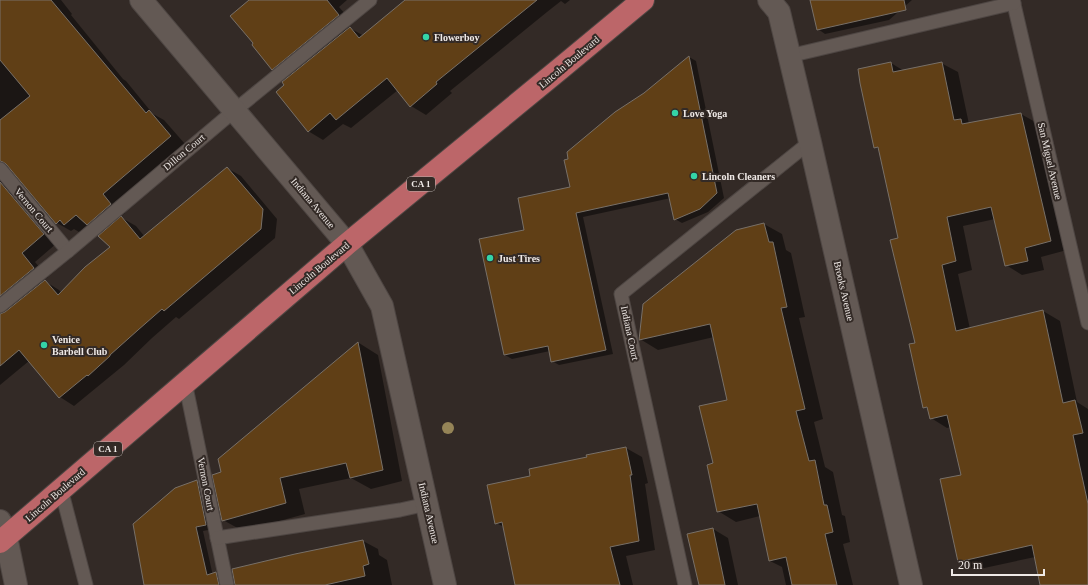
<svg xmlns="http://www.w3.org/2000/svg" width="1088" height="585" viewBox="0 0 1088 585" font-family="Georgia,serif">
<rect width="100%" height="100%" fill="#332a26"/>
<g fill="#0007" fill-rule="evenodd">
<path d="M0,0H61L72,14L71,15L123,79L126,81L153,114L164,120L185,144L117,203L125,213L120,217L136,226L145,237L227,168L241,176L277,219L275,238L179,319L176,317L152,338L124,365L74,406L60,397L29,361L0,385ZM12,170L57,223L71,231L74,229L79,232L88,225L103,233L112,247L62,293L59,290L43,280L48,277L35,262L57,243L9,171Z"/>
<polygon points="250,0 347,0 339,7 353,23 348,27 364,36 407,0 570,0 565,4 561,1 547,12 450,91 452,93 426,115 411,106 398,90 351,128 343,124 323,140 308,131 286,85 289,78 273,69 255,43"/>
<polygon points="817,0 912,0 889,20 825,34 818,29"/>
<polygon points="689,57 696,61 724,198 708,212 682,223 675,219 671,198 583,217 613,354 559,365 552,361 550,351 512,359 505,355 526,230 571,188 569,160"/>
<polygon points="891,63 904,71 941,63 958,72 969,124 1021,114 1037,123 1067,250 1041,257 1044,270 1022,275 1006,265 995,219 963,226 972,270 958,274 970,329 1043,311 1060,321 1077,402 1088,409 1088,585 1041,585 1035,557 975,570 959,561 962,476 951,427 947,428 931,418 928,409 924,407 916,344 899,239 879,149 875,147"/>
<polygon points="764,224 782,234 786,250 791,253 805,317 799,318 823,419 814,422 825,467 833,472 842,515 845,516 850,542 843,544 853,585 786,585 782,567 770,561 760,516 736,522 718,511 714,464 728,400 714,337 658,350 640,339 736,230"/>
<polygon points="359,343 378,355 402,481 371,489 351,478 299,489 305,514 243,531 223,520 222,473 219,459"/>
<polygon points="626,448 642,457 648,483 645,484 655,550 626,556 633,585 516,585 504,527 496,523 532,476 588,457"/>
<polygon points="197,481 204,485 213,529 203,531 215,585 145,585"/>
<polygon points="713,529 728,538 738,585 700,585"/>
<polygon points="363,541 378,549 379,555 387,560 392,585 235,585 296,555"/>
</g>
<g fill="#603f16" stroke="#787068">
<polygon points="0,0 51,0 146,113 149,110 171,136 103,194 111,204 87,225 76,215 64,225 60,220 56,224 6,164 3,162 0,161 0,120 30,96 0,60"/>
<polygon points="249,0 327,0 339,15 272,70 252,45 253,43 230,16"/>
<polygon points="405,0 537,0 436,82 437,84 410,107 387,78 336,120 330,113 308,132 276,92 284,85 282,82 350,27 359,38"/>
<polygon points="810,0 904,0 906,10 817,30"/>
<polygon points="689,56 717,193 700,209 674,220 668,193 576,213 606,350 551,362 548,346 504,355 479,239 524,230 518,198 570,187 564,160 568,159 567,152 615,112 644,93"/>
<polygon points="891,62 893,72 942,62 954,120 961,119 962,124 1021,113 1051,241 1025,248 1028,261 1005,266 991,207 947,217 956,261 942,265 956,331 1043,310 1063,403 1075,400 1083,433 1073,435 1088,504 1088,585 1040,585 1032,545 958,562 940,479 961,475 947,415 930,419 927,407 923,408 909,344 915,343 890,240 898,238 878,147 874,148 860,83 858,69"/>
<polygon points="227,167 263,209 261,229 164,311 162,309 138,330 110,355 110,356 88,376 87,375 59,398 19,350 0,366 0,314 5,312 45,280 58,295 85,267 110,247 98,236 121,216 140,239"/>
<polygon points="0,182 44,234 22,253 34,268 0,296"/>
<polygon points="764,223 769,242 773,242 787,307 781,308 805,409 796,411 809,461 815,460 824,505 827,505 833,532 825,534 837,585 792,585 786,557 769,561 757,504 717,512 707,465 713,463 699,406 727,400 710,324 639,340 643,304 736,230"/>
<polygon points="358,342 383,470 350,478 346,463 280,478 286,503 222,521 212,475 221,472 218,459"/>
<polygon points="626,447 632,475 630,475 639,541 610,547 620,585 515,585 502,522 495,524 487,485 530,476 529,469 587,457 586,455"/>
<polygon points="197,480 206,525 196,527 207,575 216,572 219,585 144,585 133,524 175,488"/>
<polygon points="713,528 725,585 699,585 687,534"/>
<polygon points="363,540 369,564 363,566 365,576 325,585 235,585 232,569 295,554"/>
</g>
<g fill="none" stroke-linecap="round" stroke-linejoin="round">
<defs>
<g id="service">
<polyline points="1013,0 1088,323"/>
<polyline points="789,56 1014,3"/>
<polyline points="0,169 68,251"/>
<polyline points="0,306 68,251 234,111 370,0"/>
<polyline points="185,382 227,585"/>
<polyline points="61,489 86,585"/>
<polyline points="217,538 400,510 427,504"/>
<polyline points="685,585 621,294 810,142"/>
</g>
<g id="minor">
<polyline points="141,0 347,244 382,306 445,585"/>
<polyline points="769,0 779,12 810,142 911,585"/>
<polyline points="0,521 6,537 16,585"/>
</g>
<polyline id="trunk" points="0,542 347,244 561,68 643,0"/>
</defs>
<use href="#service" stroke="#4e4643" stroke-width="15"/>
<use href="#minor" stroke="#4e4643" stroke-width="24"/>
<use href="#trunk" stroke="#4e4643" stroke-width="24"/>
<use href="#service" stroke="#635954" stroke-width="13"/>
<use href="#minor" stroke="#635954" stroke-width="22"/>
<use href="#trunk" stroke="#bc6669" stroke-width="22"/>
</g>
<circle fill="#958457" cx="448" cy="428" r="6"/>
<g fill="#34d4a7" stroke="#332a26" stroke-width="1.5">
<circle cx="426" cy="37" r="4"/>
<circle cx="675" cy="113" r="4"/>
<circle cx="694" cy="176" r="4"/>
<circle cx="490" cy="258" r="4"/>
<circle cx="44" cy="345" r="4"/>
</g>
<g text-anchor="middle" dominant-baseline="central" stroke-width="4" stroke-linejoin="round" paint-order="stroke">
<g fill="#332a26" stroke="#b7b0ac" stroke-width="1">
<rect x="407" y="177" width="28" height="14" rx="3"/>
<rect x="94" y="442" width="28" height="14" rx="3"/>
</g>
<g font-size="9" font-weight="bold" fill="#efe9e6">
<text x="421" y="184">CA 1</text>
<text x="108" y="449">CA 1</text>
</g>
<g font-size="10" font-weight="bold" fill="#efe9e6" stroke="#332a26" text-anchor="start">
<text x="434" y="37">Flowerboy</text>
<text x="683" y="113">Love Yoga</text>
<text x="702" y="176">Lincoln Cleaners</text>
<text x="498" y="258">Just Tires</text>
<text x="52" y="339">Venice<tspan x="52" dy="12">Barbell Club</tspan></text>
</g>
<g font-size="10" fill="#efe9e6" stroke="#332a26">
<text transform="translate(569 62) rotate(-40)">Lincoln Boulevard</text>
<text transform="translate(184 152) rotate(-40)">Dillon Court</text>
<text transform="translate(1050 161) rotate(77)">San Miguel Avenue</text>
<text transform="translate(313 203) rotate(50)">Indiana Avenue</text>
<text transform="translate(34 210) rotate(50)">Vernon Court</text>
<text transform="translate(319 268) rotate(-40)">Lincoln Boulevard</text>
<text transform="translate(844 291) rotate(77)">Brooks Avenue</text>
<text transform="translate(630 333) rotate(78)">Indiana Court</text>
<text transform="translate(206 484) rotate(79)">Vernon Court</text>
<text transform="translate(55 495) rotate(-41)">Lincoln Boulevard</text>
<text transform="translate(429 513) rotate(77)">Indiana Avenue</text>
</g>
</g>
<path d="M952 569v6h92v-6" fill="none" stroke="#efe9e6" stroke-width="2"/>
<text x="958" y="569" font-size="12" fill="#efe9e6" stroke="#332a26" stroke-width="3" paint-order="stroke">20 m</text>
</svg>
